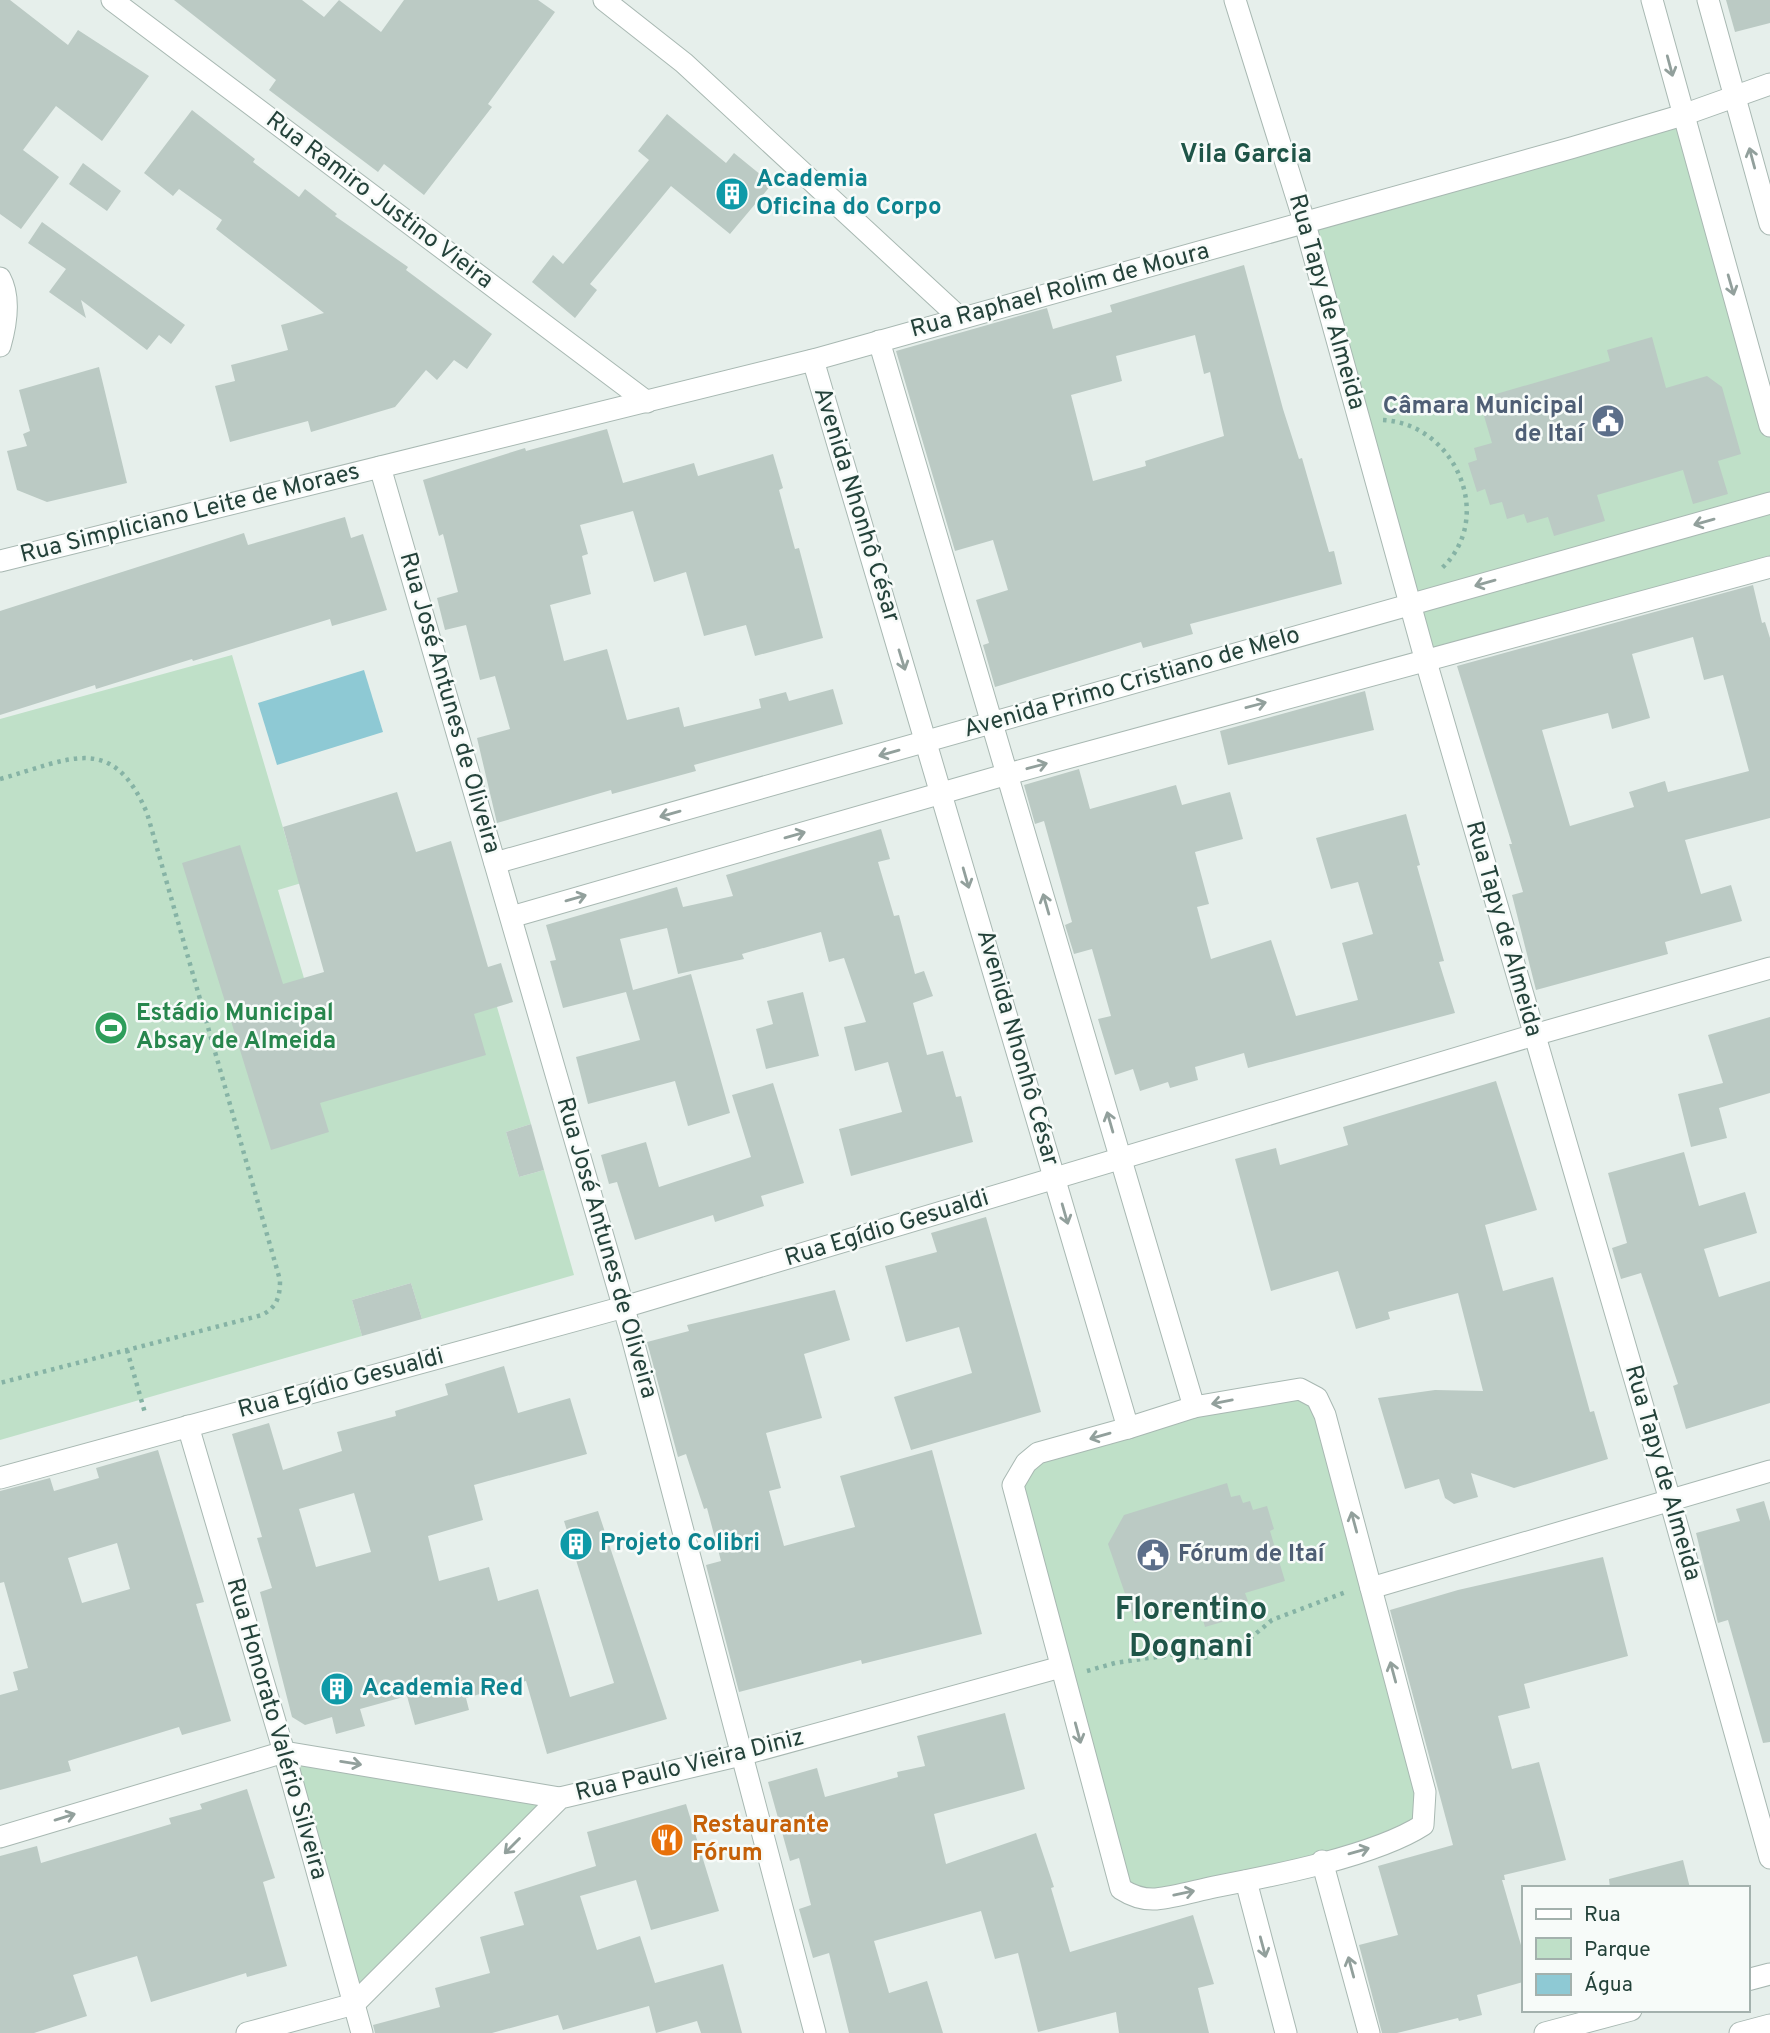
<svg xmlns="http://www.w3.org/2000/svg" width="1770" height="2033" viewBox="0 0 1770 2033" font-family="Overpass,sans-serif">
<rect width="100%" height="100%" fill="#e6efeb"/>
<g fill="#bfe0c8">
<polygon points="1680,120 1770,436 1770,562 1429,653 1309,227"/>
<polygon points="232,655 294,865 325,876 278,890 339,1097 459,963 497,1007 531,1124 506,1132 519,1177 544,1170 574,1275 422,1319 411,1283 352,1300 362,1336 0,1440 0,719"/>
<polygon points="1257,1395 1317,1398 1423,1825 1369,1848 1133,1897 1016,1476 1053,1449"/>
<polygon points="289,1756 541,1803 358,1984"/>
</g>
<polygon fill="#8ec9d4" points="364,670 383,732 277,765 258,703"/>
<g fill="#bbcac4" fill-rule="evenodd">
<polygon points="0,0 10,0 68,45 78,30 149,76 102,141 56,106 23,150 59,177 21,229 0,214"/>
<polygon points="174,0 302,0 324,17 339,0 381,32 404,0 538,0 555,12 488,104 492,107 424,195 384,164 378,172 269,90 276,80"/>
<polygon points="1726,0 1770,0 1770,23 1735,32"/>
<polygon points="192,110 255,159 253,162 299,197 305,189 337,214 335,216 408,267 406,270 492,334 467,369 454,360 437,380 426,370 395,407 311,432 308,421 230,442 215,386 235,381 231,365 288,350 281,325 324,313 216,229 222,220 179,189 173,196 144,173"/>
<polygon points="667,114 726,163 734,153 772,184 730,234 671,186 590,284 597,290 575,318 532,282 553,255 563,264 649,160 638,151"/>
<polygon points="83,163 121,191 107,211 69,184"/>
<polygon points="42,222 185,325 171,344 159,335 147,350 81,300 86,318 49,292 66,269 28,243"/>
<path d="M1244,265L1283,409L1299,459L1302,458L1329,552L1334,551L1342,584L1190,624L1193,634L1143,648L1141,642L995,687L983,645L989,643L976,600L1008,590L993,540L955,551L896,351L1047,308L1053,329L1112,312L1110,305ZM1195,335L1204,374L1210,372L1224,436L1145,461L1146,466L1093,481L1071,395L1122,381L1116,356Z"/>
<polygon points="1652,337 1666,388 1707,376 1722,387 1741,454 1718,461 1728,494 1693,504 1683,470 1597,495 1605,521 1554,536 1548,517 1527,523 1524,514 1507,519 1502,502 1490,505 1485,489 1477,492 1468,463 1477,460 1474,448 1492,443 1479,399 1610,361 1607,350"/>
<polygon points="99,367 127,483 47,502 17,490 7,451 27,446 23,434 30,431 19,390"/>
<polygon points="607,429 623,483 694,463 698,476 773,454 783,488 779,490 795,549 799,548 823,638 755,656 746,625 704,636 686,572 654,582 633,511 580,525 588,554 582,556 591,594 550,605 564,661 607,649 627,720 679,707 684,727 761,708 759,699 786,692 789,701 833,689 843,724 694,765 696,771 612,794 611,790 497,823 477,738 510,729 495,676 480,680 466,625 445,630 437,598 458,592 443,534 439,536 423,480 525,448 526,451"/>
<polygon points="345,517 351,538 363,534 387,610 332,626 330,619 193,661 192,659 96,689 95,685 0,715 0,611 244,533 248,545"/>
<path d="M1753,585L1762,623L1765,622L1770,638V818L1685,840L1701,894L1731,885L1742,921L1665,942L1668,954L1536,990L1512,895L1523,892L1509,844H1512L1457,666ZM1693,637L1704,680L1723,675L1749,771L1668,792L1665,781L1629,792L1634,807L1570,826L1542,730L1608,713L1612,729L1650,718L1632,654Z"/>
<polygon points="1365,691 1374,730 1228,765 1220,731"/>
<polygon points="1079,769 1090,809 1176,785 1182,805 1230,792 1243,839 1195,852 1209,904 1197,907 1211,959 1271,940 1296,1016 1358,1000 1342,943 1373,934 1358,882 1331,889 1316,838 1406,814 1420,865 1417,866 1444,961 1439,962 1455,1013 1248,1068 1244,1053 1195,1067 1198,1080 1170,1088 1168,1082 1140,1091 1133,1069 1115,1075 1098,1019 1111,1016 1092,949 1074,954 1065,925 1072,922 1044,821 1035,824 1024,785"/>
<polygon points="397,792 416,852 451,841 488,967 501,963 513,1002 474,1014 486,1055 320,1103 329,1132 271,1150 182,863 240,845 283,984 324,972 283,827"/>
<polygon points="881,829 890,859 878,862 894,916 899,915 915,974 924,971 933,996 913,1003 927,1055 943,1051 956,1097 961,1096 973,1142 851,1176 839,1129 902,1112 888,1062 855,1071 844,1027 866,1022 844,958 829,962 821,932 742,954 744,959 678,974 667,928 620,939 633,990 691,974 730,1113 688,1126 675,1081 588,1104 576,1057 640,1040 626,992 563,1008 550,961 556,960 546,925 677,887 683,907 733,896 726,875"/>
<polygon points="803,992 819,1056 766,1069 756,1029 773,1024 767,1001"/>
<polygon points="1770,1017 1770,1093 1719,1108 1727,1138 1691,1147 1678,1094 1723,1083 1708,1035"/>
<polygon points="1496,1081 1537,1210 1485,1225 1503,1291 1553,1277 1590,1412 1594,1411 1608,1459 1514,1488 1471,1473 1478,1497 1454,1504 1445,1498 1439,1479 1405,1489 1378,1398 1435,1390 1483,1391 1458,1293 1388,1312 1390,1319 1356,1329 1338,1271 1271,1291 1235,1159 1276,1148 1280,1165 1348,1145 1343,1127"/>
<polygon points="773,1083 804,1183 761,1196 764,1206 715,1222 713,1215 635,1240 617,1182 609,1184 601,1155 646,1142 659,1187 751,1157 732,1095"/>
<polygon points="531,1124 544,1170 519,1177 506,1132"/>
<polygon points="1684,1152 1699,1206 1745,1192 1757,1233 1704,1249 1719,1297 1770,1281 1770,1403 1686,1429 1673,1386 1678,1384 1641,1273 1621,1279 1612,1248 1627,1243 1608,1173"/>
<polygon points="986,1217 1041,1412 911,1450 894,1397 972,1373 959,1327 906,1342 885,1266 937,1252 931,1233"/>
<polygon points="411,1283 422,1319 362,1336 352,1300"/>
<polygon points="835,1290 850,1340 804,1354 822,1418 766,1433 781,1488 769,1491 784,1546 855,1527 840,1476 932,1450 982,1634 862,1664 861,1660 739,1692 706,1565 721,1561 707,1508 704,1509 686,1454 678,1457 647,1342 689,1331 687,1325"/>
<path d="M504,1366L518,1413L570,1398L587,1454L474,1485L483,1520L428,1536L439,1581L489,1567L498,1601L538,1589L570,1697L614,1683L564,1521L598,1511L667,1719L547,1754L526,1681L466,1698L469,1710L415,1725L407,1696L360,1709L365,1726L336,1734L332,1717L305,1725L292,1717L260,1592L272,1588L257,1538L262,1537L232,1434L269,1423L283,1470L342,1451L337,1432L396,1416L395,1411L448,1395L445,1384ZM354,1493L371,1552L316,1567L299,1509Z"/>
<path d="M158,1450L204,1602L196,1604L231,1721L182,1735L179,1727L68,1761L71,1771L0,1790V1695L18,1690L13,1672L28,1668L4,1582L0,1583V1491L50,1478L54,1491L99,1478L96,1468ZM117,1543L130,1589L82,1603L68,1558Z"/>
<polygon points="1227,1483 1231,1497 1240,1495 1243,1503 1250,1501 1253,1510 1267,1506 1274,1529 1270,1531 1285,1581 1245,1593 1248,1601 1235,1605 1239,1617 1205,1627 1198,1603 1135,1623 1108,1544 1124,1515"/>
<polygon points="1764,1501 1770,1521 1770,1742 1763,1743 1728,1620 1718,1623 1696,1533 1740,1521 1736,1509"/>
<polygon points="1603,1557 1628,1656 1524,1684 1530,1708 1498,1716 1512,1769 1539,1762 1566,1860 1504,1875 1505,1880 1502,1880 1523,1952 1523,1982 1477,1995 1482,2015 1459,2021 1458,2018 1397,2033 1382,2033 1359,1945 1398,1935 1378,1866 1453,1845 1390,1610 1458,1590"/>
<polygon points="1005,1713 1025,1789 934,1814 946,1864 1036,1833 1054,1887 1051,1888 1070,1952 1193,1915 1214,1984 1198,1988 1209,2033 1119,2033 1116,2012 1038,2032 1018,1953 995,1959 981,1911 874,1941 889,1993 927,1981 943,2033 849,2033 829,1953 813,1958 799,1909 811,1905 799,1858 790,1861 768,1782 817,1768 825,1797 898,1777 897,1772 925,1766 917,1736"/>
<polygon points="247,1789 275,1878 263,1882 287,1966 247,1977 246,1973 151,2002 137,1956 73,1975 87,2016 34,2033 0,2033 0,1856 37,1846 41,1863 171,1824 169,1818 202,1809 200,1804"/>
<polygon points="686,1804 719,1911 651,1930 636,1880 580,1896 597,1950 640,1936 655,1983 723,1964 742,2033 701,2033 697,2021 656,2033 649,2006 563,2030 558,2015 492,2033 375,2033 373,2025 440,2007 435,1988 490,1973 480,1937 524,1925 514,1892 596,1866 587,1832"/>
<polygon points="1683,1860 1690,1888 1610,1888 1609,1879"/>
</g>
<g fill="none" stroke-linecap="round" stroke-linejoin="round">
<defs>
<g id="minor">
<polyline points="112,0 647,402"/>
<polyline points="604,0 684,63 960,318"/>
<polyline points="1235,0 1305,224 1425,658 1670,1500 1770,1858"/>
<polyline points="1652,0 1770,426"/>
<polyline points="1708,0 1770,224"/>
<path d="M0,278C11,298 6,325 0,346"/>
<path d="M813,360L1128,1428L1038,1453L1026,1463L1013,1485L1121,1889C1132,1896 1142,1900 1156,1899C1175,1897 1195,1891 1214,1887C1272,1876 1375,1856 1423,1825L1425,1792L1325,1415L1317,1398L1300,1389L1194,1407L879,341"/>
<polyline points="380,467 631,1333 815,2033"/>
<polyline points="0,561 813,360 1571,148 1683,115 1770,84"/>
<polyline points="495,863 1770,503"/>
<polyline points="511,917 1008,774 1770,567"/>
<polyline points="188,1426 284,1752 362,2033"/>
<polyline points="1128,1428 1194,1407"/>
<polyline points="0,1478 624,1307 1534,1035 1770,968"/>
<polyline points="1371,1588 1770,1471"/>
<polyline points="0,1837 284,1752 560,1798"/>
<polyline points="1322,1861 1369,2033"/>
<polyline points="1246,1881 1286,2033"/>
<polyline points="1747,1980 1770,1974"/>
<polyline points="247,2033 354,2004 560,1798 741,1755 1061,1667"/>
<polyline points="1545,2033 1631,2010"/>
<polyline points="1740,2033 1770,2025"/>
</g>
</defs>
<use href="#minor" stroke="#a8b8b2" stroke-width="23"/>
<g stroke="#86b3a5" stroke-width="4.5" stroke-dasharray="3.5 5" stroke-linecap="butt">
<path d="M1383,420C1455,424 1496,517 1442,568"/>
<path d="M0,779C69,760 112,731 147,813L280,1280C280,1297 277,1307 262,1315L0,1383"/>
<polyline points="127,1350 145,1413"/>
<polyline points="1087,1671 1115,1663 1177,1654 1202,1658 1222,1655 1240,1647 1272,1620 1346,1592"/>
</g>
<use href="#minor" stroke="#fff" stroke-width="21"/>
</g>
<defs><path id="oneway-shaft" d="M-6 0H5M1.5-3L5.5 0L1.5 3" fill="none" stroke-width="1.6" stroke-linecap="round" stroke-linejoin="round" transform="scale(1.75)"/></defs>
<g stroke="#92a09c">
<use href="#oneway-shaft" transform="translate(1670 66) rotate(75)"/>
<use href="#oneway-shaft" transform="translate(1752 158) rotate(-105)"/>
<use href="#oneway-shaft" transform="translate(1731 285) rotate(74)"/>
<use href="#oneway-shaft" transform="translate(1704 522) rotate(164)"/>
<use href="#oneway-shaft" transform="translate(1485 583) rotate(164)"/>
<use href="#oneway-shaft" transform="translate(902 660) rotate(73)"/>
<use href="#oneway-shaft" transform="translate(1256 705) rotate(-15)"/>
<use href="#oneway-shaft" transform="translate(889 753) rotate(164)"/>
<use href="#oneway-shaft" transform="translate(1037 766) rotate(-15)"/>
<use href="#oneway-shaft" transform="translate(670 814) rotate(164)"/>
<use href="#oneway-shaft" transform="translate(795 835) rotate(-16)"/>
<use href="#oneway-shaft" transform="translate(966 878) rotate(74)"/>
<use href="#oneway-shaft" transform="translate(576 898) rotate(-16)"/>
<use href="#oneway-shaft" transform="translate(1046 904) rotate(-106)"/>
<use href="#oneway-shaft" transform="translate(1110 1122) rotate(-106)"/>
<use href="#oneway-shaft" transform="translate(1065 1214) rotate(74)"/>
<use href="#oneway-shaft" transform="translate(1222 1402) rotate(169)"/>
<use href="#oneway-shaft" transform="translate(1100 1436) rotate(164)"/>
<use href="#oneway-shaft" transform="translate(1354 1522) rotate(-105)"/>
<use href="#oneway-shaft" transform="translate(1393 1672) rotate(-105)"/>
<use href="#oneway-shaft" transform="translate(1078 1733) rotate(75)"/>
<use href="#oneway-shaft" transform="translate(351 1763) rotate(9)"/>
<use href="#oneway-shaft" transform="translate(65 1817) rotate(-17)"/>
<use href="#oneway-shaft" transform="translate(512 1846) rotate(135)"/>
<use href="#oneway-shaft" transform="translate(1359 1851) rotate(-16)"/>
<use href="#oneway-shaft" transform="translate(1184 1893) rotate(-12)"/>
<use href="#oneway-shaft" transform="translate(1263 1947) rotate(75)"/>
<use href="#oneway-shaft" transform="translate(1351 1967) rotate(-105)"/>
</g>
<defs>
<symbol id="building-disc" viewBox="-11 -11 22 22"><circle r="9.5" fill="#0f9aa8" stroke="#f7fbf9"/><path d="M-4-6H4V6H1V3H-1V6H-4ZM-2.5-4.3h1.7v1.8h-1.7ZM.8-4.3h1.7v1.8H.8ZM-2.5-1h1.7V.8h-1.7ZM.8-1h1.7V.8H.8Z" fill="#fff"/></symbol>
<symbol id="civic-disc" viewBox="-11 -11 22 22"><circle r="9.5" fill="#5c6f8a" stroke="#f7fbf9"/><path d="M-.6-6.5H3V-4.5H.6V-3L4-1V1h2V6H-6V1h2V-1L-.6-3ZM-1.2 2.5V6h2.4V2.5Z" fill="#fff"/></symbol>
<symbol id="stadium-disc" viewBox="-11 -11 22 22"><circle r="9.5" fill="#2e9e5b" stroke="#f7fbf9"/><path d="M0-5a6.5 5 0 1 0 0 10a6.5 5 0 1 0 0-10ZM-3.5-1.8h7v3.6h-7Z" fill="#fff"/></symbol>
<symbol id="restaurant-disc" viewBox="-11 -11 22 22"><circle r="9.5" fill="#e8710a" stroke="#f7fbf9"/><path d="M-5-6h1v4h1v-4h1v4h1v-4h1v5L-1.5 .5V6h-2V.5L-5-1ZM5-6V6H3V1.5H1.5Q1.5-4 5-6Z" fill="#fff"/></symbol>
</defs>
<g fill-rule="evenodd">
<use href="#building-disc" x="713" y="175" width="38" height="38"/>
<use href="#civic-disc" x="1589" y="402" width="38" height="38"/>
<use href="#stadium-disc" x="92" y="1009" width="38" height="38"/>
<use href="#building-disc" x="557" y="1525" width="38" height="38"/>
<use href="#civic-disc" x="1134" y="1536" width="38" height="38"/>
<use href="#building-disc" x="318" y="1670" width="38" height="38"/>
<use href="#restaurant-disc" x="648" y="1821" width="38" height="38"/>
</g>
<g text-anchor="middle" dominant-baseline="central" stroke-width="5" stroke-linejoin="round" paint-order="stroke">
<g font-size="24" font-weight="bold" fill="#0d838f" stroke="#f7fbf9" text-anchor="start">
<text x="756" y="180">Academia<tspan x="756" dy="28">Oficina do Corpo</tspan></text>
<text x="600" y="1544">Projeto Colibri</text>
<text x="362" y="1689">Academia Red</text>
</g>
<g font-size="24" fill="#24423a" stroke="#f7fbf9">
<text transform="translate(379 201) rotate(37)">Rua Ramiro Justino Vieira</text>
<text transform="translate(1060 291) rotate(-15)">Rua Raphael Rolim de Moura</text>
<text transform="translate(1326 302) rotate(74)">Rua Tapy de Almeida</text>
<text transform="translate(856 505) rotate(73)">Avenida Nhonhô César</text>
<text transform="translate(190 514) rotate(-14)">Rua Simpliciano Leite de Moraes</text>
<text transform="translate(1132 683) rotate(-16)">Avenida Primo Cristiano de Melo</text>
<text transform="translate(449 703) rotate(74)">Rua José Antunes de Oliveira</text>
<text transform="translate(1503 929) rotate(74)">Rua Tapy de Almeida</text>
<text transform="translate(1017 1048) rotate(74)">Avenida Nhonhô César</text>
<text transform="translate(887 1229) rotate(-17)">Rua Egídio Gesualdi</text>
<text transform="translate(606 1248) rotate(74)">Rua José Antunes de Oliveira</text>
<text transform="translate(341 1384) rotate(-15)">Rua Egídio Gesualdi</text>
<text transform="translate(1662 1473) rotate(74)">Rua Tapy de Almeida</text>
<text transform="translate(276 1729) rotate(74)">Rua Honorato Valério Silveira</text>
<text transform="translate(690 1766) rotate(-14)">Rua Paulo Vieira Diniz</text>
</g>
<g font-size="24" font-weight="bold" fill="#4e5e75" stroke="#f7fbf9" text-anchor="end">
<text x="1584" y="407">Câmara Municipal<tspan x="1584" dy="28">de Itaí</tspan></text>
<text x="1178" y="1555" text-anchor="start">Fórum de Itaí</text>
</g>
<g font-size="24" font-weight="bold" fill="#27864d" stroke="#f7fbf9" text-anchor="start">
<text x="136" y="1014">Estádio Municipal<tspan x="136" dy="28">Absay de Almeida</tspan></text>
</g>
<g font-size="24" font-weight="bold" fill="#c56008" stroke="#f7fbf9" text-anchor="start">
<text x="692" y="1826">Restaurante<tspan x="692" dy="28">Fórum</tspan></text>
</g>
<g font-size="26" font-weight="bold" fill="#1f5548" stroke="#f7fbf9">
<text x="1246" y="155">Vila Garcia</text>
</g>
<g font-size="32" font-weight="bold" fill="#1f5548" stroke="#f7fbf9">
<text x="1191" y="1611">Florentino<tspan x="1191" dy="37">Dognani</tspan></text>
</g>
</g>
<rect x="1522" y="1886" width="228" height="126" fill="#f7fbf9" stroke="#a3b1ad" stroke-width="2"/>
<rect x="1536" y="1909" width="35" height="10" fill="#ffffff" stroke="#a3b1ad" stroke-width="2"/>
<text x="1584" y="1921" font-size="21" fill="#24423a">Rua</text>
<rect x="1536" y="1938" width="35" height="21" fill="#bfe0c8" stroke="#a3b1ad" stroke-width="2"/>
<text x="1584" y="1956" font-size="21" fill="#24423a">Parque</text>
<rect x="1536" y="1974" width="35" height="21" fill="#8ec9d4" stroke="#a3b1ad" stroke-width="2"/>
<text x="1584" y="1991" font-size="21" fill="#24423a">Água</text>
</svg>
